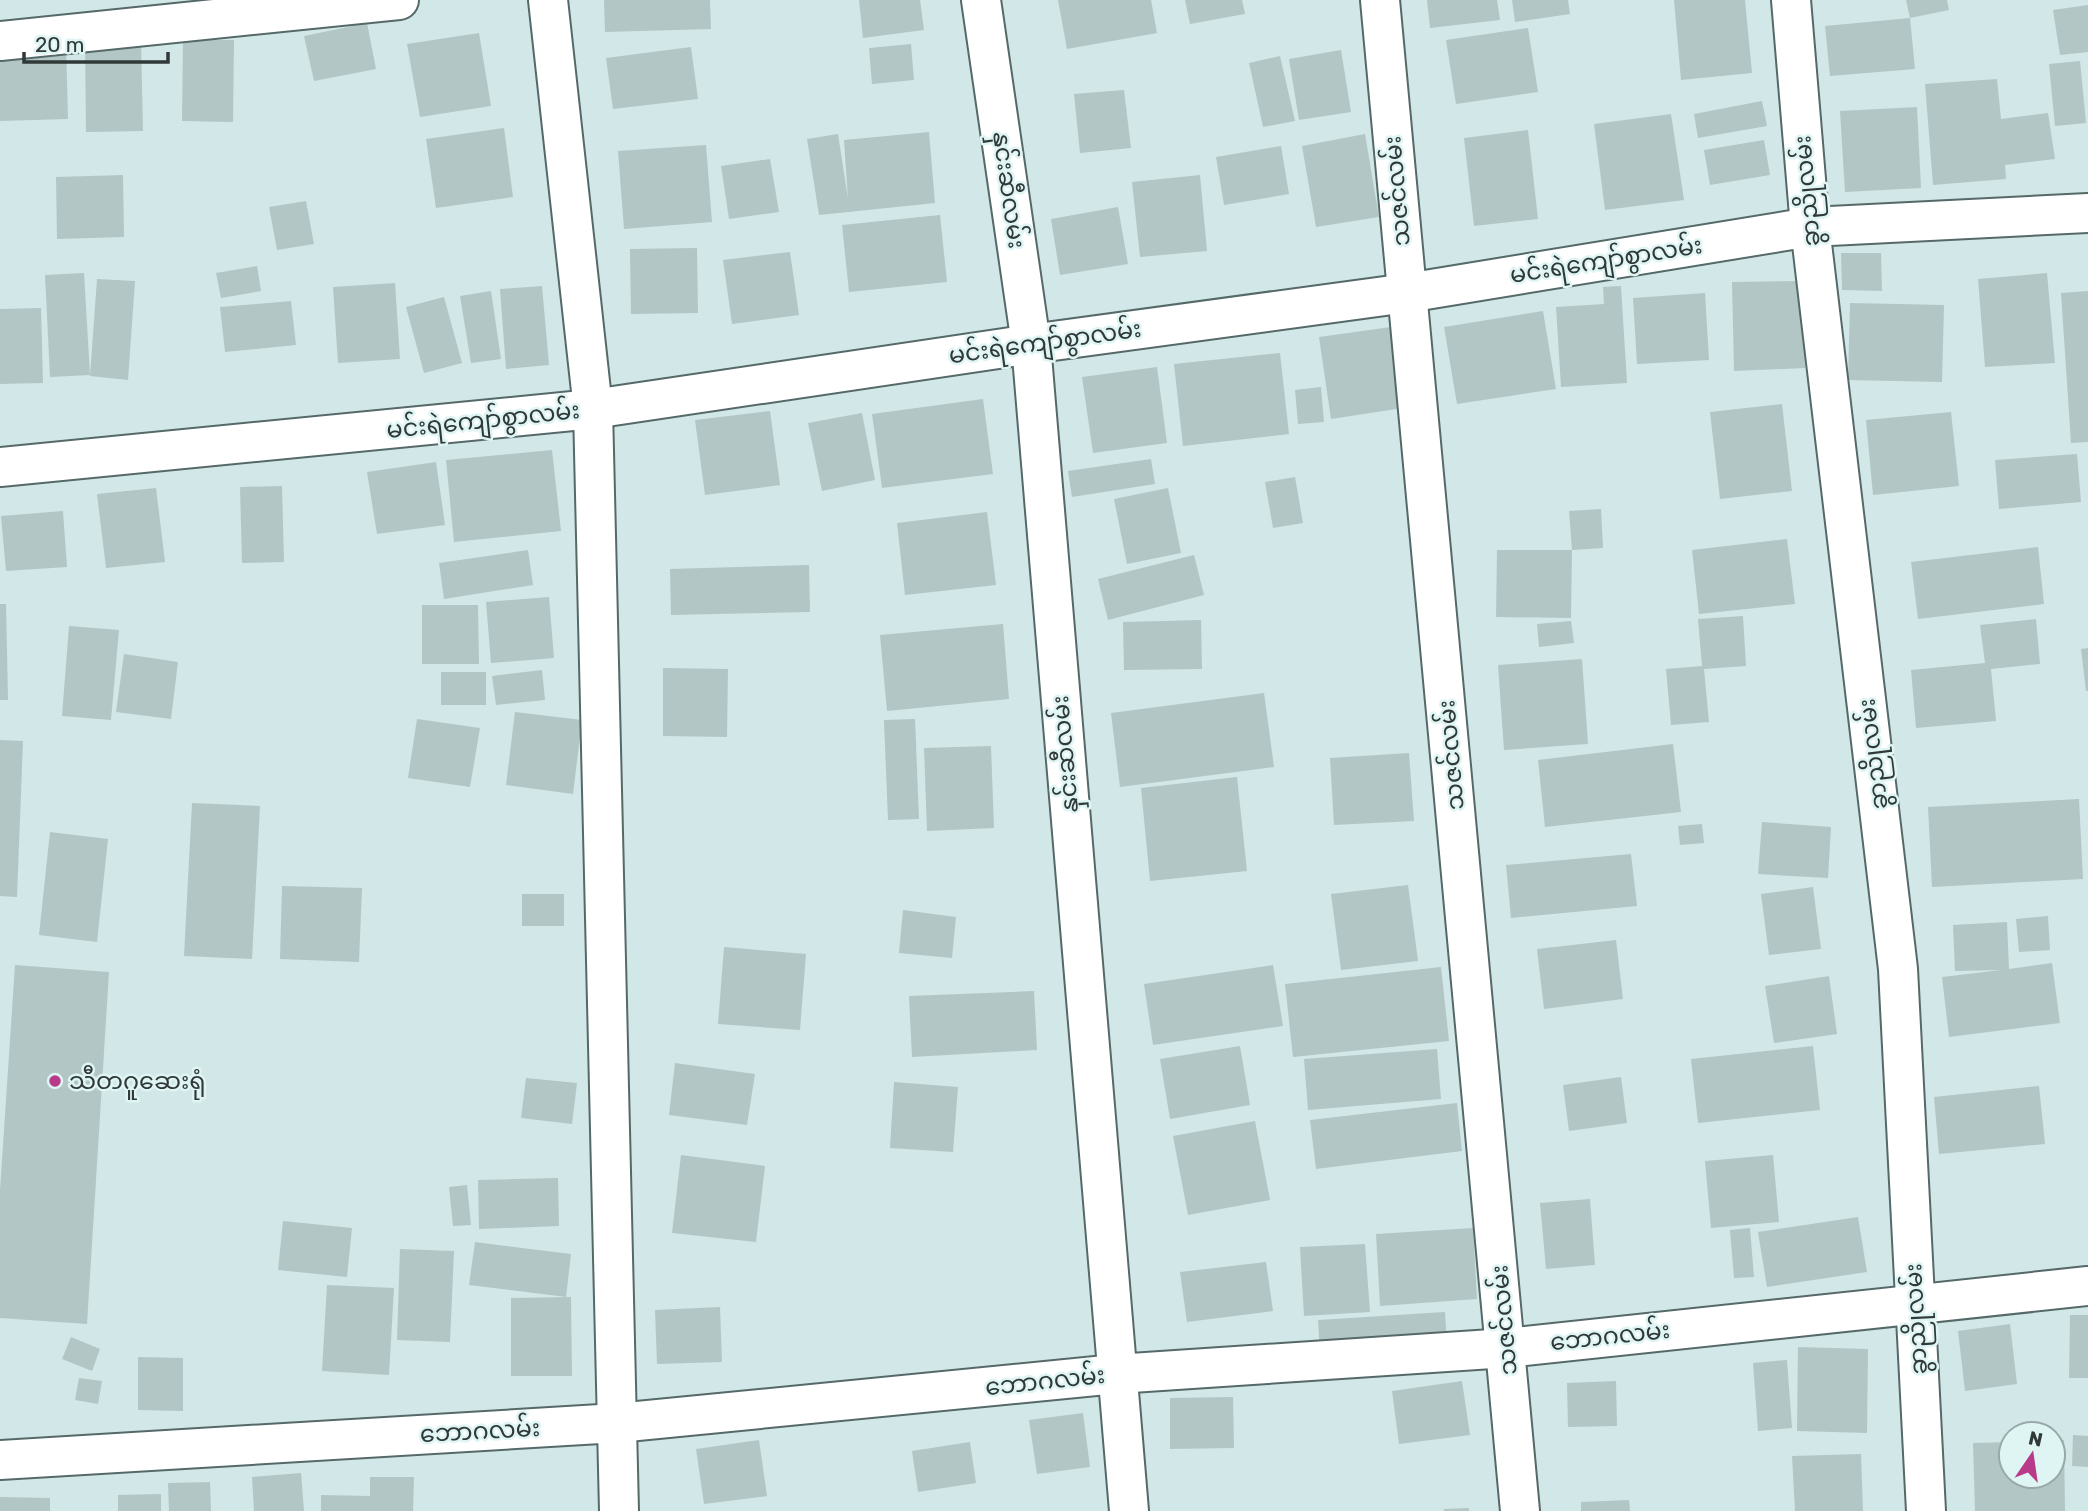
<svg xmlns="http://www.w3.org/2000/svg" width="2088" height="1511" viewBox="0 0 2088 1511" font-family="Rubik,'Noto Sans Myanmar',sans-serif">
<rect width="100%" height="100%" fill="#d2e7e7"/>
<g fill="#b2c6c6">
<polygon points="604,0 710,0 711,29 605,32"/>
<polygon points="859,0 920,0 924,30 863,38"/>
<polygon points="1058,0 1151,0 1157,33 1067,49"/>
<polygon points="1185,0 1242,0 1245,14 1190,24"/>
<polygon points="1427,0 1497,0 1500,20 1430,28"/>
<polygon points="1512,0 1568,0 1570,14 1515,22"/>
<polygon points="1674,0 1745,0 1752,73 1681,80"/>
<polygon points="1906,0 1947,0 1949,10 1910,18"/>
<polygon points="2088,5 2088,52 2060,55 2053,10"/>
<polygon points="1910,18 1915,69 1830,76 1825,26"/>
<polygon points="367,23 376,69 314,81 304,36"/>
<polygon points="1528,28 1538,92 1456,104 1446,40"/>
<polygon points="479,33 491,106 420,117 407,44"/>
<polygon points="183,40 234,40 233,122 182,121"/>
<polygon points="141,41 143,131 86,132 85,42"/>
<polygon points="66,43 68,119 0,121 0,45"/>
<polygon points="911,44 914,80 872,84 869,48"/>
<polygon points="691,47 698,99 613,109 606,58"/>
<polygon points="1341,50 1351,112 1299,120 1289,59"/>
<polygon points="1280,56 1295,121 1263,127 1249,63"/>
<polygon points="2080,61 2086,123 2055,126 2049,64"/>
<polygon points="1997,79 2001,119 2048,113 2055,159 2005,165 2006,179 1933,185 1925,84"/>
<polygon points="1124,90 1131,148 1080,153 1074,94"/>
<polygon points="1762,101 1767,126 1698,138 1694,114"/>
<polygon points="1917,107 1921,188 1845,192 1840,111"/>
<polygon points="1671,114 1684,200 1605,210 1594,124"/>
<polygon points="504,128 513,197 436,208 426,139"/>
<polygon points="1528,130 1538,219 1474,226 1464,138"/>
<polygon points="929,132 935,203 819,215 807,139 838,134 848,199 844,140"/>
<polygon points="1365,134 1379,217 1316,227 1302,146"/>
<polygon points="1764,140 1770,175 1710,185 1704,150"/>
<polygon points="706,145 712,222 624,229 618,151"/>
<polygon points="1281,146 1289,194 1224,205 1216,157"/>
<polygon points="770,159 779,212 729,219 721,166"/>
<polygon points="123,175 124,237 57,239 56,177"/>
<polygon points="1200,175 1207,251 1140,257 1132,182"/>
<polygon points="306,201 314,244 277,250 269,207"/>
<polygon points="1118,207 1128,264 1060,275 1051,219"/>
<polygon points="940,215 947,282 849,292 842,225"/>
<polygon points="697,248 698,313 631,314 630,249"/>
<polygon points="790,252 799,315 732,324 723,260"/>
<polygon points="1841,253 1881,253 1882,291 1842,290"/>
<polygon points="257,266 261,291 221,298 216,273"/>
<polygon points="84,273 90,375 50,377 45,275"/>
<polygon points="2047,273 2055,363 1985,367 1978,279"/>
<polygon points="97,279 135,281 128,380 90,376"/>
<polygon points="1802,281 1805,368 1734,371 1732,282"/>
<polygon points="395,283 400,359 338,363 333,287"/>
<polygon points="542,286 549,365 506,369 500,289"/>
<polygon points="1621,286 1627,383 1561,387 1556,307 1604,304 1603,287"/>
<polygon points="491,291 501,359 471,363 460,296"/>
<polygon points="2088,291 2088,442 2071,443 2061,293"/>
<polygon points="1705,293 1709,360 1637,364 1633,298"/>
<polygon points="444,297 462,363 424,373 406,307"/>
<polygon points="291,301 296,345 225,352 220,307"/>
<polygon points="1850,303 1944,305 1942,382 1848,380"/>
<polygon points="41,308 43,383 0,384 0,309"/>
<polygon points="1543,311 1556,389 1457,404 1444,327"/>
<polygon points="1391,327 1403,408 1331,419 1319,337"/>
<polygon points="1280,353 1289,434 1183,446 1174,364"/>
<polygon points="1157,367 1167,443 1093,453 1082,377"/>
<polygon points="1321,387 1324,422 1298,424 1295,390"/>
<polygon points="983,399 993,474 882,488 872,414"/>
<polygon points="1782,404 1792,491 1720,499 1710,412"/>
<polygon points="770,411 780,485 705,495 695,420"/>
<polygon points="1951,412 1959,486 1873,495 1866,420"/>
<polygon points="862,413 875,480 822,491 808,423"/>
<polygon points="552,450 561,531 454,542 446,460"/>
<polygon points="2077,454 2081,502 1999,509 1995,460"/>
<polygon points="1151,459 1155,484 1072,497 1068,471"/>
<polygon points="436,462 445,525 377,534 367,472"/>
<polygon points="1295,477 1303,523 1273,528 1265,482"/>
<polygon points="282,486 284,562 242,563 240,487"/>
<polygon points="156,488 165,562 106,568 97,494"/>
<polygon points="1168,488 1181,553 1127,564 1114,499"/>
<polygon points="1601,509 1603,548 1572,550 1569,511"/>
<polygon points="63,511 67,567 6,571 1,516"/>
<polygon points="987,512 996,585 905,595 897,523"/>
<polygon points="1787,539 1795,604 1699,614 1692,550"/>
<polygon points="2038,547 2044,604 1918,619 1911,562"/>
<polygon points="528,550 533,585 444,599 439,563"/>
<polygon points="1497,550 1572,550 1571,618 1496,617"/>
<polygon points="1194,555 1204,595 1108,620 1098,579"/>
<polygon points="809,565 810,612 671,615 670,569"/>
<polygon points="549,597 554,658 491,663 486,602"/>
<polygon points="0,604 6,604 8,700 0,700"/>
<polygon points="422,605 478,605 479,664 422,664"/>
<polygon points="1743,616 1746,666 1704,669 1709,722 1671,725 1666,669 1702,666 1698,619"/>
<polygon points="2036,619 2040,664 1991,669 1996,721 1916,728 1911,670 1985,663 1980,625"/>
<polygon points="1201,620 1202,669 1124,670 1123,622"/>
<polygon points="1571,621 1574,643 1539,647 1537,624"/>
<polygon points="1003,624 1009,699 887,711 880,635"/>
<polygon points="69,626 119,630 111,720 62,716"/>
<polygon points="2088,648 2088,691 2086,691 2081,649"/>
<polygon points="124,654 178,662 171,719 116,712"/>
<polygon points="1582,659 1588,744 1504,750 1498,665"/>
<polygon points="663,668 728,669 727,737 663,736"/>
<polygon points="542,670 545,700 496,705 492,676"/>
<rect x="441" y="672" width="45" height="33"/>
<polygon points="1264,693 1274,767 1120,787 1111,713"/>
<polygon points="515,712 582,720 573,794 506,785"/>
<polygon points="417,719 480,728 470,787 408,778"/>
<polygon points="915,719 919,819 888,820 884,720"/>
<polygon points="0,740 23,741 17,897 0,896"/>
<polygon points="1673,744 1681,812 1545,827 1538,760"/>
<polygon points="991,746 994,828 927,831 924,748"/>
<polygon points="1409,753 1414,821 1334,825 1330,758"/>
<polygon points="1237,777 1247,871 1150,881 1141,788"/>
<polygon points="2079,799 2083,879 1932,887 1928,807"/>
<polygon points="192,803 260,806 252,959 184,956"/>
<polygon points="1762,822 1831,827 1828,878 1758,874"/>
<polygon points="1702,824 1704,843 1680,845 1678,826"/>
<polygon points="50,832 108,839 97,942 39,935"/>
<polygon points="1631,854 1637,906 1511,918 1506,865"/>
<polygon points="1408,885 1418,961 1341,970 1331,894"/>
<polygon points="282,886 362,888 359,962 280,959"/>
<polygon points="1813,887 1821,949 1769,955 1761,894"/>
<rect x="522" y="894" width="42" height="32"/>
<polygon points="903,910 956,917 952,958 899,953"/>
<polygon points="2048,916 2050,950 2019,952 2016,919"/>
<polygon points="2007,922 2009,969 2052,963 2060,1023 1949,1037 1942,977 2001,970 1955,971 1953,925"/>
<polygon points="1616,940 1623,999 1544,1009 1537,949"/>
<polygon points="724,947 806,954 800,1030 718,1024"/>
<polygon points="15,965 109,972 87,1324 0,1318 0,1190"/>
<polygon points="1273,965 1283,1026 1153,1045 1144,984"/>
<polygon points="1441,967 1449,1041 1293,1057 1285,984"/>
<polygon points="1829,976 1837,1034 1774,1043 1765,986"/>
<polygon points="1034,991 1037,1050 912,1057 909,996"/>
<polygon points="1240,1046 1250,1105 1170,1119 1160,1059"/>
<polygon points="1813,1046 1820,1110 1698,1123 1691,1059"/>
<polygon points="1437,1049 1441,1099 1308,1110 1304,1059"/>
<polygon points="675,1063 755,1074 747,1125 669,1115"/>
<polygon points="1621,1077 1627,1123 1569,1131 1563,1085"/>
<polygon points="526,1078 577,1083 572,1124 521,1118"/>
<polygon points="894,1082 958,1087 953,1152 890,1148"/>
<polygon points="2039,1086 2045,1144 1939,1154 1934,1097"/>
<polygon points="1457,1103 1462,1151 1316,1169 1310,1120"/>
<polygon points="1255,1121 1270,1200 1188,1215 1173,1136"/>
<polygon points="681,1155 765,1166 756,1242 672,1233"/>
<polygon points="1773,1155 1779,1222 1711,1228 1705,1161"/>
<polygon points="558,1178 559,1226 479,1229 478,1180"/>
<polygon points="467,1185 471,1225 453,1226 449,1187"/>
<polygon points="1590,1199 1595,1265 1546,1269 1540,1203"/>
<polygon points="1858,1217 1867,1272 1767,1287 1758,1232"/>
<polygon points="283,1221 352,1228 347,1277 278,1270"/>
<polygon points="1473,1228 1477,1299 1380,1306 1376,1234"/>
<polygon points="1750,1228 1754,1277 1734,1278 1730,1230"/>
<polygon points="475,1242 571,1254 566,1297 469,1285"/>
<polygon points="1365,1244 1370,1312 1304,1316 1300,1247"/>
<polygon points="400,1249 454,1251 450,1342 397,1340"/>
<polygon points="1266,1262 1273,1311 1187,1322 1180,1272"/>
<polygon points="327,1285 394,1288 389,1375 322,1371"/>
<polygon points="571,1297 572,1376 511,1376 511,1298"/>
<polygon points="720,1307 722,1362 657,1364 655,1310"/>
<polygon points="1445,1312 1447,1344 1320,1353 1318,1320"/>
<polygon points="2070,1315 2088,1315 2088,1378 2069,1378"/>
<polygon points="2010,1324 2017,1384 1965,1391 1958,1331"/>
<polygon points="71,1337 100,1349 92,1371 62,1359"/>
<polygon points="1798,1347 1868,1349 1867,1433 1797,1431"/>
<polygon points="138,1357 183,1358 183,1411 138,1410"/>
<polygon points="1787,1360 1792,1428 1758,1431 1753,1363"/>
<polygon points="79,1378 102,1381 98,1404 75,1400"/>
<polygon points="1462,1381 1470,1435 1399,1444 1392,1391"/>
<polygon points="1616,1381 1617,1426 1568,1427 1567,1383"/>
<polygon points="1233,1397 1234,1448 1170,1449 1170,1398"/>
<polygon points="1083,1413 1090,1467 1037,1474 1029,1420"/>
<polygon points="2073,1435 2088,1436 2088,1467 2072,1466"/>
<polygon points="759,1440 767,1496 704,1504 696,1449"/>
<polygon points="2053,1440 2064,1440 2065,1511 1975,1511 1973,1443 2011,1442 2011,1476 2053,1476"/>
<polygon points="970,1442 976,1483 918,1492 912,1451"/>
<polygon points="1861,1454 1863,1511 1795,1511 1792,1456"/>
<polygon points="301,1473 304,1511 254,1511 252,1477"/>
<polygon points="370,1477 414,1477 413,1511 321,1511 321,1495 370,1496"/>
<polygon points="210,1482 211,1511 169,1511 168,1483"/>
<polygon points="161,1494 161,1511 118,1511 118,1495"/>
<polygon points="0,1497 50,1498 50,1511 0,1511"/>
<polygon points="1629,1500 1630,1511 1581,1511 1581,1502"/>
<polygon points="1469,1508 1469,1511 1444,1511 1444,1509"/>
</g>
<g fill="none" stroke-linecap="round" stroke-linejoin="round">
<defs>
<g id="street">
<polyline points="548,0 593,409 619,1511"/>
<polyline points="981,0 1031,344 1129,1511"/>
<polyline points="1380,0 1520,1511"/>
<polyline points="1791,0 1810,227 1898,969 1926,1511"/>
<polyline points="0,41 399,0"/>
<polyline points="0,467 593,409 1031,344 1407,293 1810,227 2088,213"/>
<polyline points="0,1460 617,1423 1116,1374 1507,1348 2088,1286"/>
</g>
</defs>
<use href="#street" stroke="#566969" stroke-width="42"/>
<use href="#street" stroke="#fff" stroke-width="38"/>
</g>
<circle fill="#b83b89" stroke="#dff5f4" stroke-width="2.5" cx="55" cy="1081" r="7"/>
<g text-anchor="middle" dominant-baseline="central" stroke-width="5" stroke-linejoin="round" paint-order="stroke">
<g font-size="24" fill="#303838" stroke="#dff5f4">
<text transform="translate(1009 190) rotate(82)">နှင်းဆီလမ်း</text>
<text transform="translate(1397 191) rotate(-95)">သဇင်လမ်း</text>
<text transform="translate(1807 191) rotate(-95)">ခွာညိုလမ်း</text>
<text transform="translate(1606 260) rotate(-9)">မင်းရဲကျော်စွာလမ်း</text>
<text transform="translate(1045 342) rotate(-8)">မင်းရဲကျော်စွာလမ်း</text>
<text transform="translate(483 420) rotate(-6)">မင်းရဲကျော်စွာလမ်း</text>
<text transform="translate(1065 754) rotate(-95)">နှင်းဆီလမ်း</text>
<text transform="translate(1873 754) rotate(-97)">ခွာညိုလမ်း</text>
<text transform="translate(1451 755) rotate(-95)">သဇင်လမ်း</text>
<text transform="translate(1916 1319) rotate(-93)">ခွာညိုလမ်း</text>
<text transform="translate(1504 1320) rotate(-95)">သဇင်လမ်း</text>
<text transform="translate(1610 1336) rotate(-6)">ဘောဂလမ်း</text>
<text transform="translate(1045 1381) rotate(-6)">ဘောဂလမ်း</text>
<text transform="translate(480 1431) rotate(-3)">ဘောဂလမ်း</text>
</g>
<g font-size="24" fill="#303838" stroke="#dff5f4" text-anchor="start">
<text x="69" y="1081">သီတဂူဆေးရုံ</text>
</g>
</g>
<g transform="translate(2032 1455) rotate(13)"><circle r="33" fill="#dff5f4" stroke="#99a9a9" stroke-width="2"/>
<path d="M0-5L12 26L0 18L-12 26Z" fill="#b83b89"/>
<text y="-10" font-size="19" font-weight="bold" text-anchor="middle" fill="#303838">N</text>
</g>
<path d="M24 52v10h144v-10" fill="none" stroke="#303838" stroke-width="3.5"/>
<text x="35" y="52" font-size="21" fill="#303838" stroke="#dff5f4" stroke-width="5" paint-order="stroke">20 m</text>
</svg>
